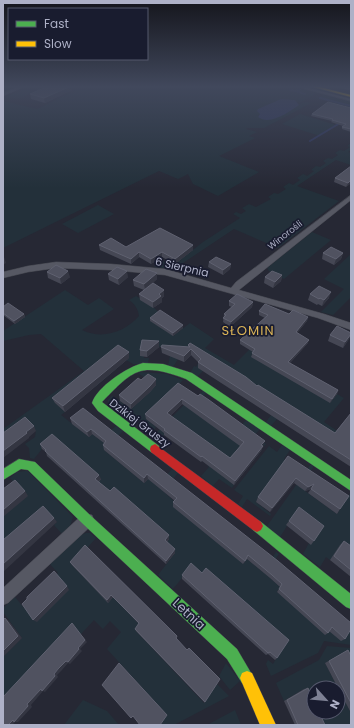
<svg xmlns="http://www.w3.org/2000/svg" width="354" height="728" viewBox="0 0 354 728" font-family="Poppins,sans-serif">
<rect width="100%" height="100%" fill="#262834"/>
<g fill="#23303a">
<path d="M85,86H290L317,93L300,103C285,97 271,100 259,112L260,114L258,116C264,116 271,118 277,116C288,114 300,98 311,103L264,128H247L246,129L257,132L249,136L255,138L219,156L259,172L218,196L193,184L188,174L178,179L159,171L3,248V101L37,109Z"/>
<polygon points="25,89 34,92 18,99 6,97"/>
<polygon points="324,95 351,102 351,107 318,98"/>
<polygon points="300,114 336,125 351,115 351,117 320,136 282,124"/>
<polygon points="351,143 351,150 348,152 351,153 351,165 336,160 297,186 339,201 278,248 234,229 174,269 154,267 163,261 168,264 171,262 175,264 203,242 240,218 233,214 236,212 241,214 246,211 242,208 249,204 256,207 271,199 268,197 274,193 278,194 286,189 283,187 289,183 293,185 300,180 297,178 303,174 307,176 314,171 311,170 316,166 320,167 326,163 323,161 328,158 332,159 338,155 335,153 340,150 344,151 350,147 347,146"/>
<polygon points="98,205 114,214 78,233 62,224"/>
<polygon points="312,232 331,240 284,279 269,271 267,268"/>
<polygon points="351,254 351,297 333,315 321,312 344,289 324,279"/>
<path d="M65,290L88,305L99,298L114,309L82,330C102,340 125,332 139,316C138,309 135,304 129,300L136,296C159,308 161,314 173,336L190,323L214,339L205,348L234,365L253,346L344,398L324,422L351,440L277,419L271,426L266,422L271,415L212,362L197,377L190,373L194,366L196,367L202,357L184,350L173,367L168,366L171,351L161,350L162,347L143,345L144,358H149L148,364H133L126,360L129,358L93,389L96,386L55,403L65,412L61,415L89,437L92,434L100,440L116,426L123,431L104,450L144,483L148,479L165,477L172,469L178,473L163,491L243,564L247,559L263,572L276,552L279,554L274,561L269,577L280,587L277,592L328,629L351,627V645L324,641L318,653L271,676L266,664L268,660L273,664L286,642L191,567L173,589L158,575L175,553L115,492L102,505L96,500L105,491L97,483L101,479L54,439L42,449L34,459L30,458L29,448L25,444L35,437L36,431L3,441V429L84,371L41,334L29,335L3,341V331Z"/>
<polygon points="141,372 167,374 183,380 146,419 156,427 154,430 141,420 135,426 108,405 108,400 112,396 131,409 150,392 148,380 138,373"/>
<polygon points="203,391 206,393 193,407 230,438 246,420 260,429 254,436 266,444 264,446 251,438 220,474 234,485 232,488 219,479 213,486 201,476 209,467 207,465 216,454 164,435 158,444 154,441 160,435 157,432 194,395 197,397"/>
<polygon points="282,445 290,450 284,459 287,461 256,502 271,514 270,516 247,499 242,507 238,504 243,496 234,490 269,446 277,452"/>
<polygon points="311,464 314,466 309,474 305,491 337,514 351,492 351,553 330,560 326,557 320,567 303,554 309,543 311,544 286,525 287,526 280,537 267,526"/>
<polygon points="25,471 28,471 73,517 70,526 62,534 54,525 57,522 46,510 3,547 3,517 17,485 10,478 17,472"/>
<polygon points="86,533 90,533 96,538 72,565 108,602 113,597 140,625 136,631 204,703 217,684 229,696 174,725 160,725 167,715 107,649 121,632 110,621 103,629 94,620 81,634 3,703 3,657 22,638 3,612 3,608 15,597 24,608 25,607 58,573 50,564 81,535"/>
<polygon points="327,646 351,648 351,658 325,663 351,713 351,725 321,725 315,712 338,712 338,688 314,688 314,710 304,689 284,701 276,683 319,660"/>
<polygon points="226,663 240,681 230,690 219,676"/>
<polygon points="83,700 107,711 119,725 64,725"/>
<polygon points="235,710 241,725 207,725"/>
</g>
<path fill="#2e355a" d="M281,99L295,100L299,105C289,112 270,126 258,117L260,114L257,111L258,109Z"/>
<g fill="none" stroke-linecap="round" stroke-linejoin="round">
<g stroke="#2e355a" stroke-width="2">
<polyline points="290,90 296,91 300,89"/>
<polyline points="296,91 305,94"/>
<polyline points="320,98 351,106"/>
<polyline points="310,141 340,123"/>
</g>
<defs>
<g id="street">
<polygon points="20,86 26,86 3,96 3,93"/>
<polygon points="294,86 301,86 351,99 351,101"/>
<polygon points="335,86 351,88 351,90 335,87"/>
<polygon points="351,195 351,200 239,290 324,314 351,323 351,330 318,318 165,275 111,270 56,268 28,272 3,278 3,272 28,266 56,262 111,264 165,269 231,288 236,282"/>
<polygon points="87,514 92,515 94,520 92,525 8,603 3,605 3,588 82,515"/>
</g>
<g id="fast">
<path d="M143,363L163,364L192,373L351,480V491L186,379C140,362 134,369 102,402L159,446L160,449L159,452L155,454L151,452L98,411L92,403C97,387 127,367 143,363Z"/>
<polygon points="19,459 35,462 91,516 237,649 254,678 252,683 247,685 242,683 227,659 83,524 28,470 21,469 3,480 3,469"/>
<polygon points="257,520 261,522 351,594 351,609 346,607 253,530 251,526 253,522"/>
</g>
<g id="slow">
<polygon points="309,86 316,86 351,95 351,97"/>
<polygon points="247,671 252,673 276,725 260,725 240,678 242,673"/>
</g>
<polygon id="jam" points="155,444 261,522 263,526 261,530 257,532 253,530 151,452 150,449 151,446"/>
</defs>
<use href="#street" stroke="#42444d" stroke-width="1"/>
<use href="#fast" stroke="#42444d" stroke-width="1"/>
<use href="#slow" stroke="#42444d" stroke-width="1"/>
<use href="#jam" stroke="#42444d" stroke-width="1"/>
<use href="#street" fill="#565863" fill-rule="evenodd"/>
<use href="#fast" fill="#4caf50" fill-rule="evenodd"/>
<use href="#slow" fill="#ffc107" fill-rule="evenodd"/>
<use href="#jam" fill="#c62828" fill-rule="evenodd"/>
</g>
<g fill="#454754" fill-rule="evenodd">
<polygon points="72,90 45,103 31,99 30,94"/>
<polygon points="351,108 351,132 342,129 342,127 343,126 331,122 332,121 311,116 312,114"/>
<polygon points="351,166 351,183 346,187 334,182 335,178"/>
<polygon points="99,245 126,247 193,250 175,264 162,257 151,264 139,257 131,264 100,250"/>
<polygon points="323,253 343,253 341,259 334,265 322,259"/>
<polygon points="209,262 231,264 230,269 223,275 208,267"/>
<polygon points="47,272 70,277 61,284 48,278"/>
<polygon points="157,273 157,279 148,287 164,296 162,298 162,302 153,308 140,300 139,294 144,290 134,286 133,280"/>
<polygon points="108,274 128,277 119,285 109,280"/>
<polygon points="282,275 281,281 273,288 264,283 265,277"/>
<polygon points="310,294 329,298 322,306 318,304 317,305 308,300"/>
<polygon points="229,301 253,302 252,307 230,327 223,322 224,314 232,307 229,306"/>
<polygon points="3,307 24,314 25,317 15,324 3,315"/>
<polygon points="259,311 289,314 308,317 307,321 297,333 308,343 290,363 338,390 337,394 330,403 251,357 253,352 240,344 240,340 265,318 259,315"/>
<polygon points="150,318 183,328 173,336 150,321"/>
<polygon points="351,334 349,339 343,348 328,341 330,335"/>
<polygon points="159,341 159,347 147,357 140,356 140,350"/>
<polygon points="188,345 335,433 351,413 351,467 198,368 198,362 191,355 184,362 162,353 161,347 188,347"/>
<polygon points="129,358 65,412 55,403 52,398"/>
<polygon points="156,379 156,385 150,392 131,409 120,401 119,395 141,380"/>
<path d="M178,383L263,446L261,451L234,485L202,461L201,462L164,435V433L146,419L145,414ZM182,404L240,446L230,458L170,416Z"/>
<polygon points="83,408 345,639 341,641 329,631 328,633 325,635 277,592 280,587 270,578 247,559 243,564 173,507 173,502 175,501 148,479 144,483 104,450 103,445 104,443 92,434 89,437 72,424 70,418"/>
<polygon points="40,444 101,479 99,482 110,491 169,539 167,542 175,553 166,564 47,456 46,452 42,449"/>
<polygon points="288,456 340,509 337,514 308,493 311,489 305,491 294,483 270,512 256,502 258,497"/>
<polygon points="289,521 324,526 311,545 286,525"/>
<polygon points="344,541 351,546 351,577 330,560 340,545"/>
<polygon points="70,562 177,636 176,639 205,702 205,703 136,631 135,629 139,624 113,597 108,603 72,565"/>
<polygon points="182,575 277,658 275,660 268,654 266,655 182,579"/>
<polygon points="348,650 351,656 351,713 325,663"/>
<polygon points="308,688 325,725 295,725 284,701 304,689"/>
</g>
<g fill="#343642">
<polygon points="3,86 8,86 3,88"/>
<polygon points="71,86 72,86 72,90 45,103 44,98"/>
<polygon points="351,180 351,183 346,187 348,183"/>
<polygon points="193,245 193,250 175,264 175,259"/>
<polygon points="139,252 139,257 131,264 131,259"/>
<polygon points="162,252 162,257 151,264 151,259"/>
<polygon points="343,253 341,259 334,265 336,259"/>
<polygon points="4,257 6,263 3,265 3,258"/>
<polygon points="231,264 230,269 223,275 223,270"/>
<polygon points="68,271 70,277 61,284 60,278"/>
<polygon points="127,271 128,277 119,285 118,279"/>
<polygon points="157,273 157,279 145,290 144,284"/>
<polygon points="282,275 281,281 273,288 275,282"/>
<polygon points="164,290 164,296 162,298 162,302 153,308 153,302 159,294"/>
<polygon points="331,292 329,298 322,306 324,300"/>
<polygon points="253,302 252,307 230,327 231,322"/>
<polygon points="24,314 25,317 15,324 14,321"/>
<polygon points="308,317 307,321 295,336 296,332"/>
<polygon points="183,325 183,328 173,336 173,333"/>
<polygon points="351,334 349,339 343,348 345,342"/>
<polygon points="309,340 308,343 287,366 288,362"/>
<polygon points="159,341 159,347 147,357 147,351"/>
<polygon points="191,349 191,355 184,362 184,356"/>
<polygon points="129,352 129,358 65,412 63,406"/>
<polygon points="156,379 156,385 150,392 131,409 131,404"/>
<polygon points="338,390 337,394 330,403 332,399"/>
<polygon points="182,399 182,404 167,419 167,413"/>
<polygon points="34,426 36,431 29,437 29,438 3,458 3,451"/>
<polygon points="91,429 92,434 89,437 87,432"/>
<polygon points="265,441 261,451 234,485 235,481"/>
<polygon points="147,474 148,479 144,483 144,478"/>
<polygon points="99,475 101,479 97,483 95,479"/>
<polygon points="296,478 294,483 270,512 272,508"/>
<polygon points="314,484 312,489 305,491 308,487"/>
<polygon points="25,491 28,496 3,517 3,510"/>
<polygon points="54,518 57,522 3,572 3,564"/>
<polygon points="169,535 169,539 165,544 165,540"/>
<polygon points="175,549 175,553 166,564 166,561"/>
<polygon points="67,586 69,590 37,622 33,620"/>
<polygon points="111,595 113,597 108,603 107,600"/>
<polygon points="5,618 9,621 22,638 3,657"/>
<polygon points="72,623 87,642 80,649 82,651 70,664 68,663 62,670 57,675 58,677 45,692 43,691 31,705 32,707 18,722 15,722 12,725 8,725 78,648"/>
</g>
<g fill="#505260" stroke="#5f6170" fill-rule="evenodd">
<polygon points="48,86 71,86 44,98 30,94"/>
<polygon points="328,102 351,108 351,129 342,127 346,124 332,120 333,119 312,114"/>
<polygon points="351,166 351,180 348,183 335,178"/>
<polygon points="160,228 193,245 175,259 162,252 151,259 139,252 131,259 99,245 111,238 126,247"/>
<polygon points="331,247 343,253 336,259 323,253"/>
<polygon points="216,257 231,264 223,270 209,262"/>
<polygon points="56,265 68,271 60,278 47,272"/>
<polygon points="117,267 127,271 118,279 108,274"/>
<polygon points="146,269 157,273 144,284 133,280"/>
<polygon points="272,271 282,275 275,282 265,277"/>
<polygon points="153,283 164,290 159,294 161,296 153,302 139,294"/>
<polygon points="319,286 331,292 324,300 320,298 319,299 310,294"/>
<polygon points="237,294 253,302 231,322 223,318 226,315 224,314 235,304 229,301"/>
<polygon points="8,303 24,314 14,321 3,313 3,307"/>
<polygon points="265,304 289,314 293,310 308,317 296,332 309,340 288,362 338,390 332,399 252,353 255,349 240,340 268,315 259,311"/>
<polygon points="160,310 183,325 173,333 150,318"/>
<polygon points="337,326 351,333 351,334 345,342 330,335"/>
<polygon points="142,340 159,341 147,351 140,350"/>
<polygon points="190,343 246,377 257,386 258,385 335,433 351,413 351,460 198,362 201,359 191,349 184,356 161,347 162,345 190,347 188,345"/>
<polygon points="118,345 129,352 63,406 52,398"/>
<polygon points="148,374 156,379 150,386 131,404 119,395 138,378 141,380"/>
<path d="M178,383L198,396L200,394L209,400L265,441L261,445L263,446L235,481L202,456L201,457L164,430L165,429L145,414ZM182,399L244,442L230,458L167,413Z"/>
<polygon points="83,408 278,561 351,623 351,629 345,639 332,627 328,633 279,589 282,584 272,575 248,555 245,561 173,502 177,498 147,474 144,478 103,445 106,441 91,429 87,432 70,418"/>
<polygon points="25,417 34,426 26,432 27,433 3,451 3,433"/>
<polygon points="52,434 99,475 95,479 110,491 114,487 169,535 165,540 175,549 166,561 45,451 46,450 40,444"/>
<polygon points="288,456 349,496 340,509 311,489 314,484 308,487 296,478 272,508 258,497"/>
<polygon points="15,480 25,491 3,510 3,489"/>
<polygon points="43,506 54,518 3,564 3,540"/>
<polygon points="299,507 324,526 314,541 289,521"/>
<polygon points="344,541 351,546 351,570 334,556"/>
<polygon points="85,545 177,636 176,638 187,650 189,648 220,679 205,702 135,629 139,623 111,595 107,600 70,562"/>
<polygon points="191,563 202,573 206,568 289,640 277,658 270,652 268,653 182,575"/>
<polygon points="54,571 67,586 33,620 22,604 27,599 27,597"/>
<polygon points="5,618 18,636 3,651 3,620"/>
<polygon points="72,623 85,640 78,648 79,649 68,662 66,661 59,668 54,674 55,676 42,691 41,689 27,704 28,706 14,722 13,720 8,725 3,725 3,697"/>
<polygon points="348,650 351,656 351,703 329,661"/>
<polygon points="119,663 167,715 160,725 140,725 133,716 131,718 102,685"/>
<polygon points="308,688 314,702 314,712 319,712 325,725 298,725 287,700"/>
</g>
<linearGradient id="sky" x2="0" y2="1"><stop stop-color="#15161d"/><stop offset="0.46" stop-color="#41485c"/><stop offset="1" stop-color="#41485c" stop-opacity="0"/></linearGradient>
<rect width="354" height="188" fill="url(#sky)"/>
<g text-anchor="middle" dominant-baseline="central" stroke-width="3.5" stroke-linejoin="round" paint-order="stroke">
<g font-size="9" fill="#aeb1c7" stroke="#191c2f">
<text transform="translate(285 235) rotate(-38)">Winorośli</text>
</g>
<g font-size="11" fill="#aeb1c7" stroke="#191c2f">
<text transform="translate(182 267) rotate(13)">6 Sierpnia</text>
<text transform="translate(140 423) rotate(37)">Dzikiej Gruszy</text>
</g>
<g font-size="13" letter-spacing="1" fill="#dab356" stroke="#191c2f">
<text x="248" y="330">SŁOMIN</text>
</g>
<g font-size="13" fill="#aeb1c7" stroke="#191c2f">
<text transform="translate(189 614) rotate(43)">Letnia</text>
</g>
</g>
<rect width="354" height="728" fill="none" stroke="#aeb1c7" stroke-width="8"/>
<rect x="8" y="8" width="140" height="52" fill="#191c2f" stroke="#55586c"/>
<rect x="16" y="21" width="20" height="6" fill="#4caf50" stroke="#55586c"/>
<text x="44" y="28" font-size="12" fill="#aeb1c7">Fast</text>
<rect x="16" y="41" width="20" height="6" fill="#ffc107" stroke="#55586c"/>
<text x="44" y="48" font-size="12" fill="#aeb1c7">Slow</text>
<g transform="translate(326 700) rotate(117)"><circle r="19" fill="#191c2f" stroke="#55586c"/>
<path d="M0-3L7 15L0 10L-7 15Z" fill="#7e8194"/>
<text y="-6" font-size="11" font-weight="bold" text-anchor="middle" fill="#aeb1c7">N</text>
</g>
</svg>
